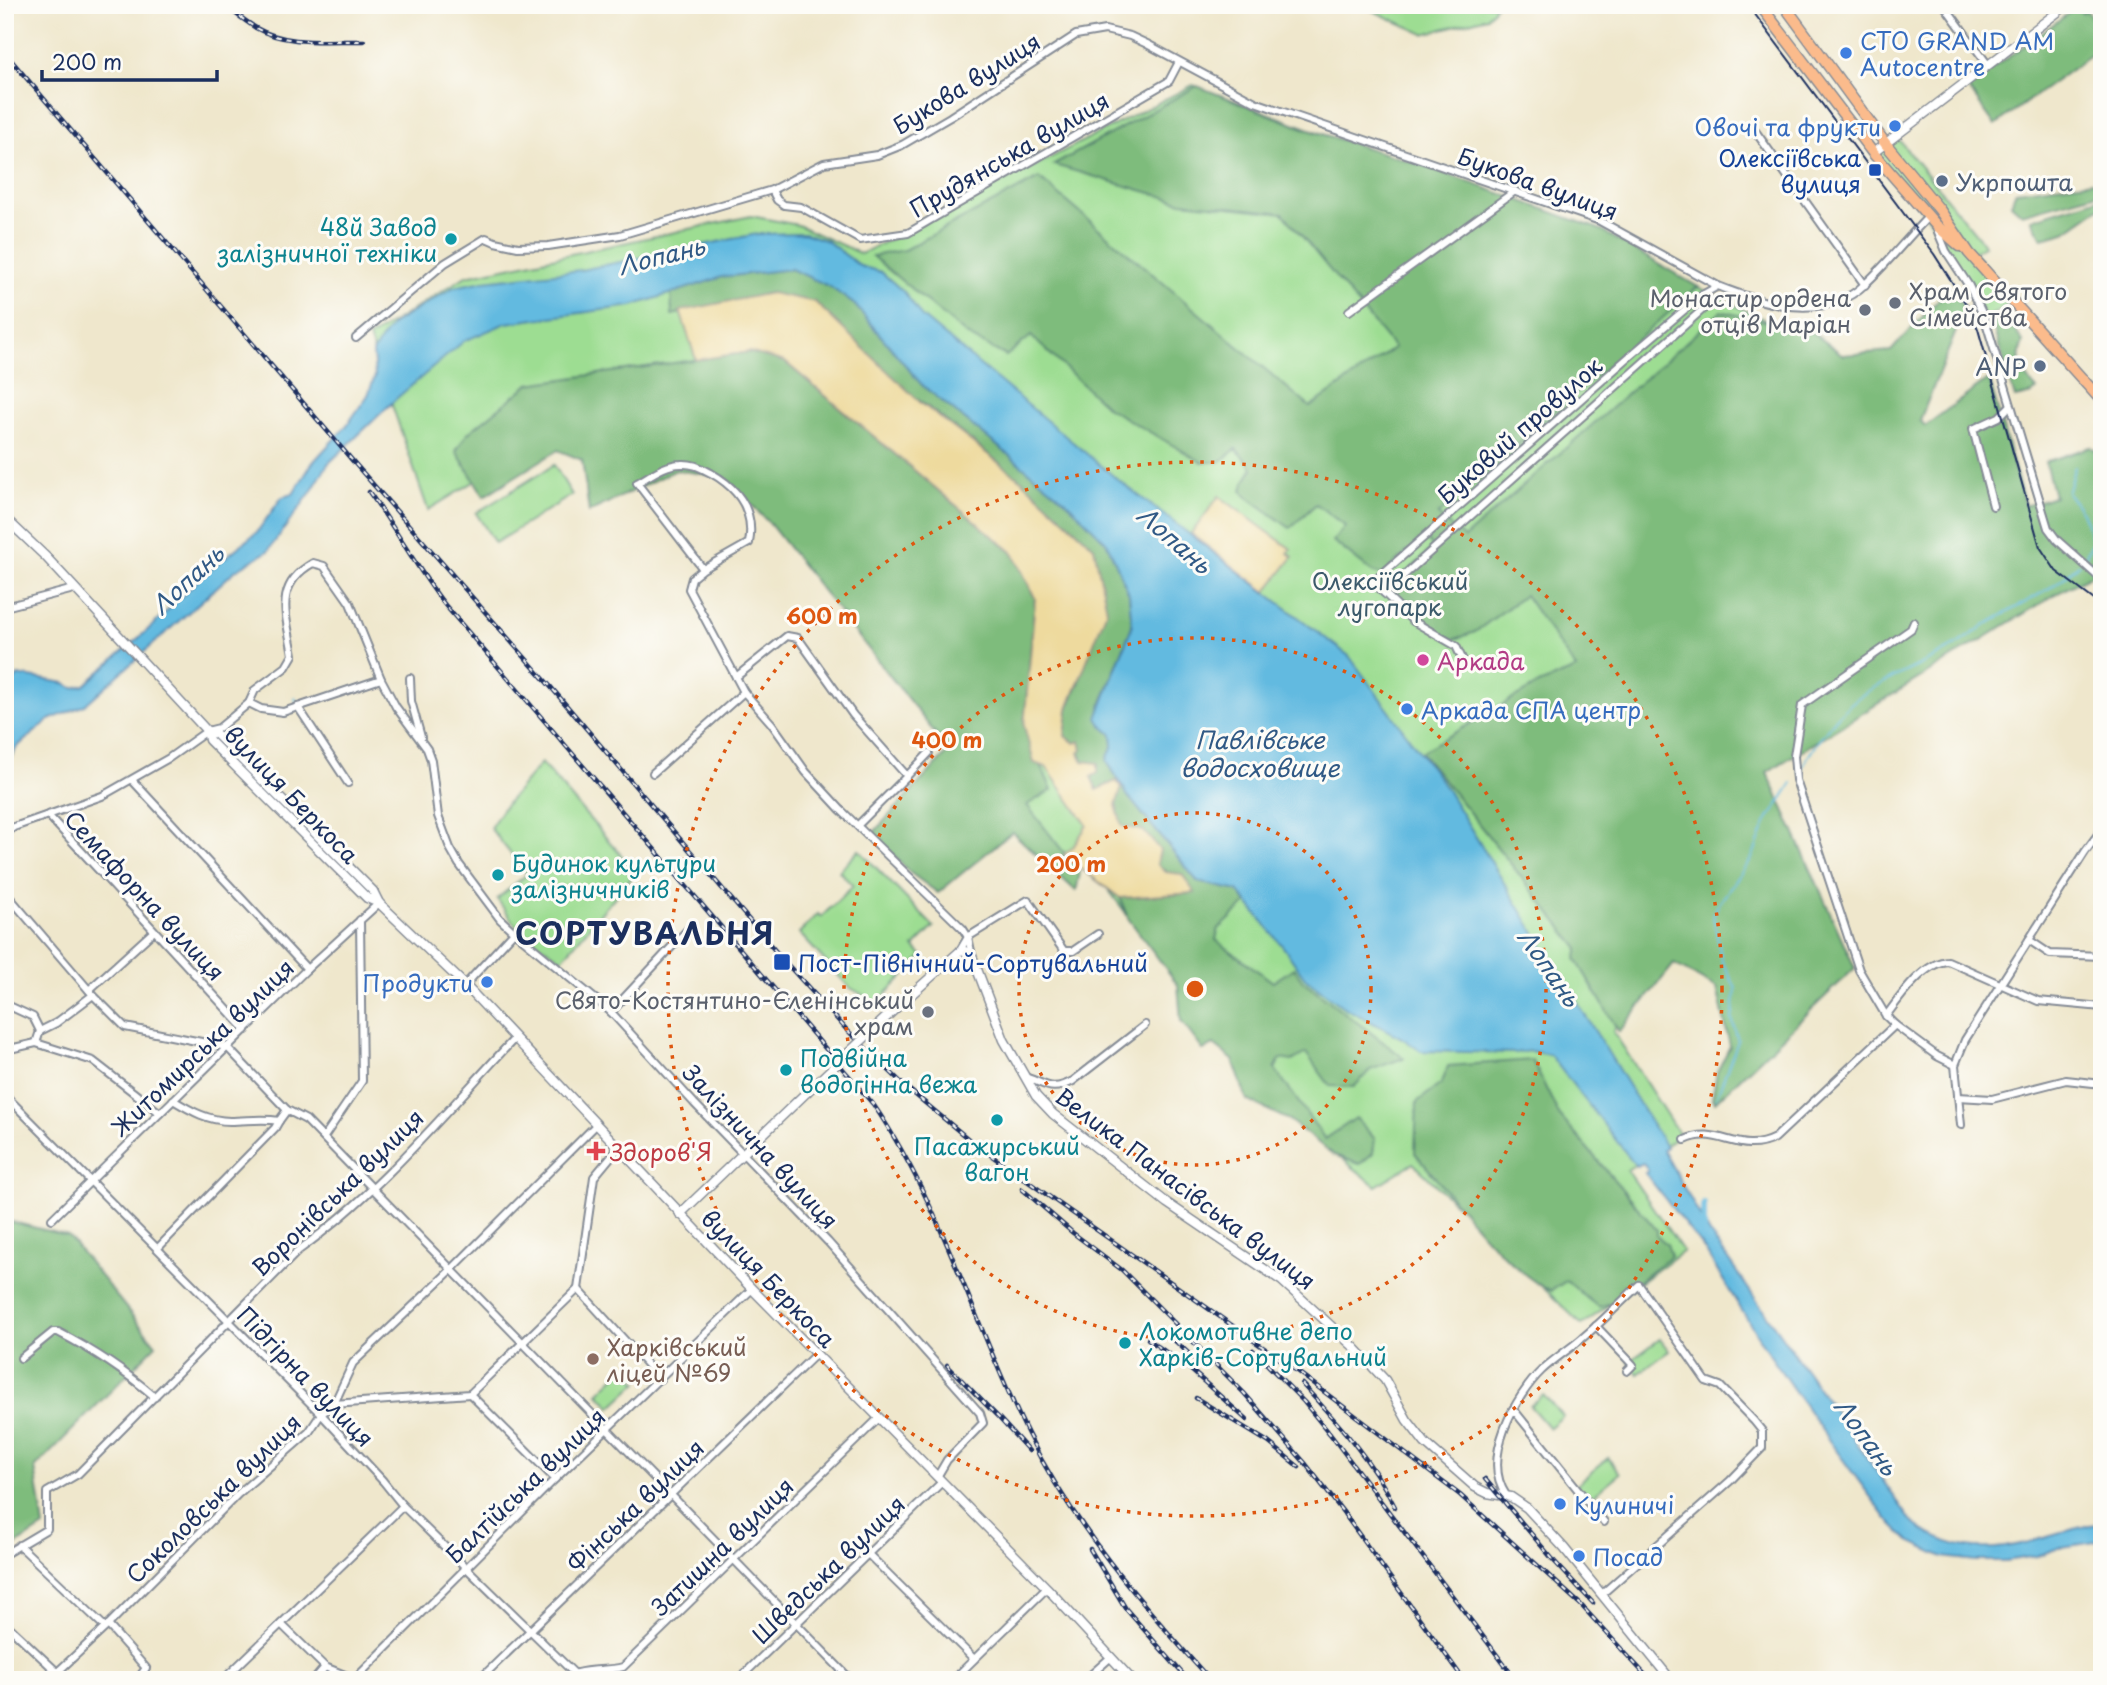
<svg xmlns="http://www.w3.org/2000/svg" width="2107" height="1685" viewBox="0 0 2107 1685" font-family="'Playpen Sans',sans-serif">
<rect width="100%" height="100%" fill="#fdfcf7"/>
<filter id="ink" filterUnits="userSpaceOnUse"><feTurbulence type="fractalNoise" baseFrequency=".0143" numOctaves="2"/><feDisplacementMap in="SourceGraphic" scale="14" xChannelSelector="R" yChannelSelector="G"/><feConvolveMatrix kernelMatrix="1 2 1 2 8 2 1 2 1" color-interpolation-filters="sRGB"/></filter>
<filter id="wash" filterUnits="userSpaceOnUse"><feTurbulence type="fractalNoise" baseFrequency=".00686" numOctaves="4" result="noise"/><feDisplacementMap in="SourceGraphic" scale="28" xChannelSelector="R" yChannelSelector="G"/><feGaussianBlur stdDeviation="1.57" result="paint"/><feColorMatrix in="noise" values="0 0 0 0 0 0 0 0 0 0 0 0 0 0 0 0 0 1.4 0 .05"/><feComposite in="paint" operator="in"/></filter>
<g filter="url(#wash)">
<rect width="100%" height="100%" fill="#efe7cc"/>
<g fill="#9ddd92" stroke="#5c8678" stroke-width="2">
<polygon points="1360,5 1496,5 1487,17 1424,34"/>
<polygon points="1193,85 1594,235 1752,314 1802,335 1750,783 1673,953 1613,1031 1680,1136 1627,1170 1683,1251 1582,1325 1413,1163 1376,1186 1256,1089 1102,881 1017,818 724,456 547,437 428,510 369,338 466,276 751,216 798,225 861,254"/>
<polygon points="1898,139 1985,245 1974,252 2012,302 1985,319 1928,217 1873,153"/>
<polygon points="554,465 572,495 495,543 476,513"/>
<polygon points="541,763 636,872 562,959 519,930 497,899 527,874 490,828 503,808"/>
<polygon points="859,850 934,927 914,947 923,956 877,1003 849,987 799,933 818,914 821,917 853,886 839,871"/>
<polygon points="1660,1339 1669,1351 1638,1374 1629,1362"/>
<polygon points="625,1367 638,1382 611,1407 598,1393"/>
<polygon points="1543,1395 1563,1416 1549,1428 1530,1406"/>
<polygon points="1608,1458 1620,1473 1589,1499 1577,1484"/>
</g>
<g fill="#7ebc7c" stroke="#4c766d" stroke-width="2">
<polygon points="2077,7 2082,13 2086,10 2102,31 2102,47 1995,125 1967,87"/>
<polygon points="1197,86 1306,129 1419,164 1599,229 1698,287 1438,515 1464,538 1721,311 1812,332 1843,355 1891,351 1950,287 1965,309 1920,420 1925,426 1989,379 2025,506 2054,496 2045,462 2091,447 2102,457 2102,572 2099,571 2056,594 1767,772 1855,968 1715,1102 1712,1099 1717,1072 1730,1046 1717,988 1674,964 1619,1032 1576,959 1579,949 1421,752 1539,684 1576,669 1525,595 1475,632 1453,640 1394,601 1391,589 1433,547 1424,537 1382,575 1372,572 1333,541 1345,526 1316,504 1290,528 1246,496 1242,491 1244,483 1253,468 1236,449 1220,462 1202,462 1108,408 1031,336 1006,356 968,336 872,256 904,250 1039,178 1310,407 1394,348 1283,213 1182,202 1054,165"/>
<polygon points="2102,180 2102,192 2022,214 2011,204 2016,191"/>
<polygon points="2102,197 2102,206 2065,232 2042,238 2031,219"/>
<path d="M791,269L829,286L855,305L922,385L1066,501L1107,543L1129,594L1132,626L1101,705L1102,726L1112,734L1113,744L1107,760C1113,774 1122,782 1127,795L1198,882L1238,891L1247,903L1218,930L1216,940L1273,982L1294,968L1303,981L1404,1058L1370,1070L1354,1087L1330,1086L1306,1053L1292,1061L1280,1059L1275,1069L1325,1139L1356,1118L1375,1139L1373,1153L1360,1164L1334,1155L1289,1120L1247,1100L1233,1060L1214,1045L1203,1050L1181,1021L1178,985L1128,918L1120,898L1194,893L1157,864L1121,826L1116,805V781L1097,790L1075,743L1065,736L1068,709L1080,681L1094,547L1024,482L910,393L771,293L672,315L671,293L722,277Z"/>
<path d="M2001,319L2014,329L2023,342C2014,363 2023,375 2037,390L2032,394L2015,398L1992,324Z"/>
<polygon points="749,352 785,362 1013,553 1035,598 1024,726 1052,790 1027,805 1080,873 1076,891 1012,832 938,893 909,872 873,833 949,751 769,523 725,477 676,470 589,512 582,460 558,450 484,496 456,451 467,434 529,384"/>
<path d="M1532,1060L1559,1115L1657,1230V1236L1667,1244L1671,1256L1611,1303L1600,1307C1583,1299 1579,1287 1566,1281L1551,1291C1506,1271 1449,1193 1415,1153L1417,1102L1442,1083L1448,1066Z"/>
<polygon points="5,1220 68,1236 156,1345 35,1468 44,1527 5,1552"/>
</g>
<g fill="#eeda9e" stroke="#84847e" stroke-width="2">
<polygon points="771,293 815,302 921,403 1024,482 1094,547 1107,610 1068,709 1065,736 1075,743 1080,741 1082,750 1079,753 1083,761 1098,763 1098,773 1091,777 1097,790 1116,781 1122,787 1116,805 1122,826 1144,831 1160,850 1157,864 1166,872 1182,874 1195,893 1120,898 1063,855 1073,847 1087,825 1046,767 1034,763 1024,726 1035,598 1013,553 785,362 749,352 696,360 680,311"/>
<polygon points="1219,496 1291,549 1288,553 1293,557 1266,592 1191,534"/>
</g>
<path fill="#62bae0" stroke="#3e749f" stroke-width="2" d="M804,233L827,241L860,266L881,272L905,293L921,316L1117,479L1349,656L1446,788L1666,1147L1663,1150L1710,1234L1912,1522C1971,1569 2026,1542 2089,1525L2102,1524V1541L2062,1547L2036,1556L2006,1561H1976L1943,1557L1909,1541L1887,1519L1830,1442L1765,1348L1704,1249L1645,1173L1648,1171L1643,1163L1636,1166L1550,1055L1531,1051L1514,1053L1421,1051L1402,1038L1343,1007L1305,978L1281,944L1238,891L1198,882L1127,795C1122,782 1113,774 1107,760L1113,744L1112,734L1102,726L1097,718L1132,626L1129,594L1107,543L1066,501L922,385L855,305L829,286L791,269L722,277L632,306L506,323L464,341L397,398L328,464L311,492L268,551L236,570L85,705L49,720L17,747L5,767V687L11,685L18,675L65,683L73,688L85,685L152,626L203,575L257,532L282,497L293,494L313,462L347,425L368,395L375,376L373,353L381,339L393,324L454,287L484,281L581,270L757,234Z"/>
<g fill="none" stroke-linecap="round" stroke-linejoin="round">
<g stroke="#62bae0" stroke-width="2">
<path d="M2075,466C2072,475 2071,482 2067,492C2071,499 2081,509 2083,515C2087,524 2089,533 2093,542L2083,560"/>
<polyline points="295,698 298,705"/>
<path d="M1799,772C1816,742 1838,709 1868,691C1890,678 1913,669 1935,657C1958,646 1977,629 1999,617C2028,600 2056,588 2079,564"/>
<polyline points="1716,1098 1738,1041 1732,1019 1736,989 1722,961 1713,916 1718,905 1752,858 1766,823 1792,783"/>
</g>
<polyline stroke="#62bae0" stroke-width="6" points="1704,1230 1704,1204"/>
</g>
</g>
<g filter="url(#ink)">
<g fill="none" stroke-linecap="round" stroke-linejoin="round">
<defs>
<g id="minor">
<polyline points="1944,5 1988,65"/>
<polyline points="1753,128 1865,285"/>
<polyline points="772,190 777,200 784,205 801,207 860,240 908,233 1169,81 1179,62"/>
<polyline points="1936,227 1946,251 1969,286 1985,319 2048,528 2057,540 2102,580"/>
<polyline points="1349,311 1515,191"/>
<path d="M356,338L445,263L486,238L495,242L518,247L548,246L620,235L772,190L824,163L877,155L902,145L950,117L1076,35L1105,30L1130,36L1147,44L1255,102L1600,221L1718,286C1763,304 1825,323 1865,284C1888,263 1906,239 1928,217"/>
<polyline points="1993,506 1973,429 1999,417 2010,406"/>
<path d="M703,569L749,543C755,511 739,489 711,473C701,468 693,463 681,464C665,464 650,476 637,483L703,569L692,578L689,589L744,692L772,724L806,772L841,810L963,929L968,937L972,956"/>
<polyline points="1384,593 1711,302 1702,295"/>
<polyline points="5,607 74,589"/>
<polyline points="1914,622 1911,629 1802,705 1794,756 1796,780 1859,970 1886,1016 1895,1025 1937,1056 1955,1065"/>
<polyline points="1465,665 1456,646 1413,621 1373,582 1630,356 1702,295 1718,286"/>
<polyline points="736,677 787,636 798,638 853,715 907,776 858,825"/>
<polyline points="410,678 411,701 421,737"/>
<polyline points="249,703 261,709 283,712 381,679"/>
<polyline points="298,707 348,783"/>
<polyline points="653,773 744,692"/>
<polyline points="907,776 929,753"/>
<polyline points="132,780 307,969"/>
<polyline points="48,815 246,1030"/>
<path d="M5,834L14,827L102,796L169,758L207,731L219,728L249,703L255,690L286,667L293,655C287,617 272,586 313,563L324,566L350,603L381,679L396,707L427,749L431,760L438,816L450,848L459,864L500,919L514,932L611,1012L694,1103L828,1242L980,1413L983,1423L947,1460L937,1477"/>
<polyline points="5,892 93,995 125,1027 227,1047 287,1110"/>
<polyline points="2029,940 2050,954 2102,956"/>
<polyline points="959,952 968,937 1028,900 1064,951 1073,951 1098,934"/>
<polyline points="465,985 514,932"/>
<polyline points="89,990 153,932"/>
<polyline points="5,1004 33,1017 40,1031"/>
<polyline points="611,1012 692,925"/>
<path d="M1886,1016C1900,997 1924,962 1948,961L2038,1001L2102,1007"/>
<polyline points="36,1043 40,1031 56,1023 93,995"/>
<polyline points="5,1050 36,1043 93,1061 160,1113"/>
<path d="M1025,1077C1047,1084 1050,1093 1073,1081L1145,1025"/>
<polyline points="5,1095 321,1414 383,1481 403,1506 581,1680"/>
<polyline points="1958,1097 1992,1099 2066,1080 2102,1084"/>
<path d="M173,1100C191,1111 209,1121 230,1121C247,1121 262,1118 279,1121L287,1110L306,1120L851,1680"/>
<polyline points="1961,1125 1955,1065 1965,1040 2085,852 2102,829"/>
<polyline points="324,1137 362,1081 360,920"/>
<path d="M1685,1140C1718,1124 1738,1157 1775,1138L1895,1025"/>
<polyline points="52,1219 307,969 379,903"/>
<polyline points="158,1248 275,1128 279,1121"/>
<polyline points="578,1289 594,1177 618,1148"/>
<polyline points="1596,1326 1633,1365 1627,1371"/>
<path d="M21,1358L53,1332H58C93,1350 125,1371 155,1397"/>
<polyline points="334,1404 470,1394"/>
<polyline points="1513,1409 1604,1522"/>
<polyline points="555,1479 470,1394 578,1289 660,1379"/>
<path d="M1506,1495C1481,1459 1515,1396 1542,1370C1554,1359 1568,1350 1580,1340C1601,1323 1620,1303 1639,1285L1706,1381L1720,1386L1754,1421L1762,1431V1448L1730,1481L1602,1594"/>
<polyline points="19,1545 105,1627"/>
<path d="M5,1554L47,1529V1492L78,1474L299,1250C381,1191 446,1111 515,1038"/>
<polyline points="868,1554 974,1659"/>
<polyline points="5,1623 57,1672"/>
<polyline points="281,1624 325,1667 357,1680"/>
<polyline points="108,1625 146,1668 137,1680"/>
<path d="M577,1673C592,1669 608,1671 623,1667L879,1418"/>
<polyline points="355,1679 555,1479 752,1289"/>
<polyline points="49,1680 108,1625 238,1494 309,1432 321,1414 334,1404 353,1363 451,1270 596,1125"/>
<polyline points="223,1680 403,1506"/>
<polyline points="314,1680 325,1667"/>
<polyline points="479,1680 816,1354"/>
<polyline points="738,1680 942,1482"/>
<polyline points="953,1680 1047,1588"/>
<polyline points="1085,1680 1111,1657"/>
</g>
<g id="tertiary">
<polyline points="1873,153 2067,5"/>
<polyline points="5,518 46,557 207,731 216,734 373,891 379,903 465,985 752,1289 1047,1588 1132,1680"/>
<polyline points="207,731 209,740 367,898 379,903"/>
<polyline points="894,1010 959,952 965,951 972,956 1004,1040 1036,1096 1053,1114 1167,1203 1282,1281 1354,1347 1385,1380 1407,1420 1425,1443 1475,1487 1487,1493 1511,1497 1527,1508 1564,1548 1671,1680"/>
<polyline points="680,1214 807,1092"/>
</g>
<g id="primary">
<polyline points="1760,5 1873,153 1936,225 1960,246"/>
<polyline points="1784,5 1885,143 1939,209 1969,253 2102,401"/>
</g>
</defs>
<use href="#minor" stroke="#858b95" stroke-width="10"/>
<use href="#tertiary" stroke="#858b95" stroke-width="11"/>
<use href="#primary" stroke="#858b95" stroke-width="13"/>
<use href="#minor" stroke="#fff" stroke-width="6"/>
<use href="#tertiary" stroke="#fff" stroke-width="8"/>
<use href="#primary" stroke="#fbbb8c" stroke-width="10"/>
<polyline stroke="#1b2f5e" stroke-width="2" points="1748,5 1934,254 1968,307 1978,329 2040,547 2056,571 2102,606"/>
<defs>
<g id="rail">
<path d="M224,5C235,13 245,21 256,28C287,46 329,40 364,41"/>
<polyline points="5,53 357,466 550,686 778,954 846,1029 906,1087 972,1142 1294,1369 1460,1495 1580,1604 1650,1680"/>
<path d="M369,492C396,529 417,569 445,605L873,1104C942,1205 974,1325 1028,1434C1074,1527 1142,1604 1210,1680"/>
<polyline points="1022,1189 1073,1233 1122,1270 1244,1393 1305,1463 1350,1521"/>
<polyline points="1161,1330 1172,1338 1201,1365"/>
<polyline points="1148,1339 1191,1370 1247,1420"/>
<polyline points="1253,1350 1304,1402 1330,1434 1516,1680"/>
<polyline points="947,1365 999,1418 1029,1451"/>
<path d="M1302,1384C1337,1422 1372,1460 1395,1507"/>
<polyline points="1196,1398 1268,1442 1299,1467"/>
<polyline points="1485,1479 1555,1562 1593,1603"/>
<polyline points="1345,1515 1464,1680"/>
<polyline points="1090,1549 1126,1609 1188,1680"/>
<polyline points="1849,1677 1851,1680"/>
</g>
</defs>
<use href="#rail" stroke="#1b2f5e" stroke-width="4.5"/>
<use href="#rail" stroke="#fdfcf7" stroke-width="2" stroke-dasharray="5" stroke-linecap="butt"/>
<defs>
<polyline id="tertiary-bridge" points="807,1092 894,1010"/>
</defs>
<use href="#tertiary-bridge" stroke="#858b95" stroke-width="11" stroke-linecap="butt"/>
<use href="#tertiary-bridge" stroke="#fff" stroke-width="8"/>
</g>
</g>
<g fill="none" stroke="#de5710" stroke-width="3.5" stroke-dasharray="3.5 7">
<circle cx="1195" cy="989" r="176"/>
<circle cx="1195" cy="989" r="351"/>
<circle cx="1195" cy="989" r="527"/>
</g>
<g fill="#3f7fe0" stroke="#fdfcf7" stroke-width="2.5">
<circle cx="1846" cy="53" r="7"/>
<circle cx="1895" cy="126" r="7"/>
<circle cx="1407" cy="709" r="7"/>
<circle cx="487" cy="982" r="7"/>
<circle cx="1560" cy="1504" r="7"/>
<circle cx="1579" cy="1556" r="7"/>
</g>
<g fill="#1a4fb4" stroke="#fdfcf7" stroke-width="2.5">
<rect x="1868" y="163" width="14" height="14" rx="3.5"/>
<rect x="773" y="953" width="18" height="18" rx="3.5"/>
</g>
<g fill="#5c6f8a" stroke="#fdfcf7" stroke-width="2.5">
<circle cx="1942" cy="181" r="7"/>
<circle cx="2040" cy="366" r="7"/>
</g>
<g fill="#0f9aa8" stroke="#fdfcf7" stroke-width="2.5">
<circle cx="451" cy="239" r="7"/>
<circle cx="498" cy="875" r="7"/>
<circle cx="786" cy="1070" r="7"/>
<circle cx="997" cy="1120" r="7"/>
<circle cx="1125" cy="1343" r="7"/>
</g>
<g fill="#6b7280" stroke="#fdfcf7" stroke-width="2.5">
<circle cx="1895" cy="303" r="7"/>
<circle cx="1865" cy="310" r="7"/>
<circle cx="928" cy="1012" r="7"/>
</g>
<circle fill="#d1479c" stroke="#fdfcf7" stroke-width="2.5" cx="1423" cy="660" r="7"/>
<path fill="#e0444e" stroke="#fdfcf7" stroke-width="2.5" d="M592.5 1140.5h7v7h7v7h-7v7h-7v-7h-7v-7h7z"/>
<circle fill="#8d6e63" stroke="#fdfcf7" stroke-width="2.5" cx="593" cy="1359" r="7"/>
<g text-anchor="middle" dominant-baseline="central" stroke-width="6" stroke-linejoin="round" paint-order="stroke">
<g font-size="23" fill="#366cbe" stroke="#fdfcf7" text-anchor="start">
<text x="1860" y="40">СТО GRAND AM<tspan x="1860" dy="26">Autocentre</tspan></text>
<text x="1881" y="126" text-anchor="end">Овочі та фрукти</text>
<text x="1421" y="709">Аркада СПА центр</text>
<text x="473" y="982" text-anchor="end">Продукти</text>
<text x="1574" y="1504">Кулиничі</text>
<text x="1593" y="1556">Посад</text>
</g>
<g font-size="23" fill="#1b2f5e" stroke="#fdfcf7">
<text transform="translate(966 83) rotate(-32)">Букова вулиця</text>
<text transform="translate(1009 154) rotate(-30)">Прудянська вулиця</text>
<text transform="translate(1538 183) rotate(20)">Букова вулиця</text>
<text transform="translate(1519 430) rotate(-41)">Буковий провулок</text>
<text transform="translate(292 794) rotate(46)">вулиця Беркоса</text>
<text transform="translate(145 895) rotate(47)">Семафорна вулиця</text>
<text transform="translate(202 1047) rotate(-44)">Житомирська вулиця</text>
<text transform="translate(761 1146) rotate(47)">Залізнична вулиця</text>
<text transform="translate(1186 1188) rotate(37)">Велика Панасівська вулиця</text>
<text transform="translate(337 1192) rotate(-44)">Воронівська вулиця</text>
<text transform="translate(769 1278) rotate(46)">вулиця Беркоса</text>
<text transform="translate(306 1376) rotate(46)">Підгірна вулиця</text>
<text transform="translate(525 1485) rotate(-44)">Балтійська вулиця</text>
<text transform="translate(213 1498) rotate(-44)">Соколовська вулиця</text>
<text transform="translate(635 1505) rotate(-44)">Фінська вулиця</text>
<text transform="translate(722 1546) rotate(-44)">Затишна вулиця</text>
<text transform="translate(828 1569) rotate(-44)">Шведська вулиця</text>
</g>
<g font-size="23" fill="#164399" stroke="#fdfcf7" text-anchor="end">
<text x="1861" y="157">Олексіївська<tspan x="1861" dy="26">вулиця</tspan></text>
<text x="798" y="962" text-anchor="start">Пост-Північний-Сортувальний</text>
</g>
<g font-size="23" fill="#4e5e75" stroke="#fdfcf7" text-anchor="start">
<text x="1956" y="181">Укрпошта</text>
<text x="2026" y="366" text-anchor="end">ANP</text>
</g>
<g font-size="23" fill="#0d838f" stroke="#fdfcf7" text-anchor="start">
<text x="437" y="226" text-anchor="end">48й Завод<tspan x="437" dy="26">залізничної техніки</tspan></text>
<text x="512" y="862">Будинок культури<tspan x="512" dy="26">залізничників</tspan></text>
<text x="800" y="1057">Подвійна<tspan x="800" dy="26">водогінна вежа</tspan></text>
<text x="997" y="1145" text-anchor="middle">Пасажирський<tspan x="997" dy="26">вагон</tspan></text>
<text x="1139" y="1330">Локомотивне депо<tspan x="1139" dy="26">Харків-Сортувальний</tspan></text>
</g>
<g font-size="23" fill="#5b616d" stroke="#fdfcf7" text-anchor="end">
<text x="1909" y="290" text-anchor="start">Храм Святого<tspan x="1909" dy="26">Сімейства</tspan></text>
<text x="1851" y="297">Монастир ордена<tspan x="1851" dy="26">отців Маріан</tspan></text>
<text x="914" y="999">Свято-Костянтино-Єленінський<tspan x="914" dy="26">храм</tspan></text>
</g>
<g font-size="23" fill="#3c5a6b" stroke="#fdfcf7">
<text x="1390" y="580">Олексіївський<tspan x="1390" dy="26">лугопарк</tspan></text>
</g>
<g font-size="23" fill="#b23c85" stroke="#fdfcf7" text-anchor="start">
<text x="1437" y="660">Аркада</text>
</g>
<g font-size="23" fill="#be3a42" stroke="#fdfcf7" text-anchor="start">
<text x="610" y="1151">Здоров'Я</text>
</g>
<g font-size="23" fill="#785e54" stroke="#fdfcf7" text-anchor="start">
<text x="607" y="1346">Харківський<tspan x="607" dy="26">ліцей №69</tspan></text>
</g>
<g font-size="24" font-style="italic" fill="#305985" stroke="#fdfcf7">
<text transform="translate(661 255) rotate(-14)">Лопань</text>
<text transform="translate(1175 539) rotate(41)">Лопань</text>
<text transform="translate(187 579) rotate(-43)">Лопань</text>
<text x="1260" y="739">Павлівське<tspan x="1260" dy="28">водосховище</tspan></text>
<text transform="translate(1550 967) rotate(55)">Лопань</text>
<text transform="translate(1867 1436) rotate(54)">Лопань</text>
</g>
<g font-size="30" font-weight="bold" letter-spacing="2" fill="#1b2f5e" stroke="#fdfcf7">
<text x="645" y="932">СОРТУВАЛЬНЯ</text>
</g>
</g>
<circle cx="1195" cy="989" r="10" fill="#de5710" stroke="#fdfcf7" stroke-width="3.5"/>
<g font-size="21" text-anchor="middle" font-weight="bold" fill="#de5710" stroke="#fdfcf7" stroke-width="6" stroke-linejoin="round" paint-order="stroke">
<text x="822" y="624">600 m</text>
<text x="947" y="748">400 m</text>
<text x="1071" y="872">200 m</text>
</g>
<rect width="2107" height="1685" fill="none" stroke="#fdfcf7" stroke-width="28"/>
<path d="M42 70v10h175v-10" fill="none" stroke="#1b2f5e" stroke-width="3.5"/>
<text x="52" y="70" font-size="21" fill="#1b2f5e" stroke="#fdfcf7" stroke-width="5" paint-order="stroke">200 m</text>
</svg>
